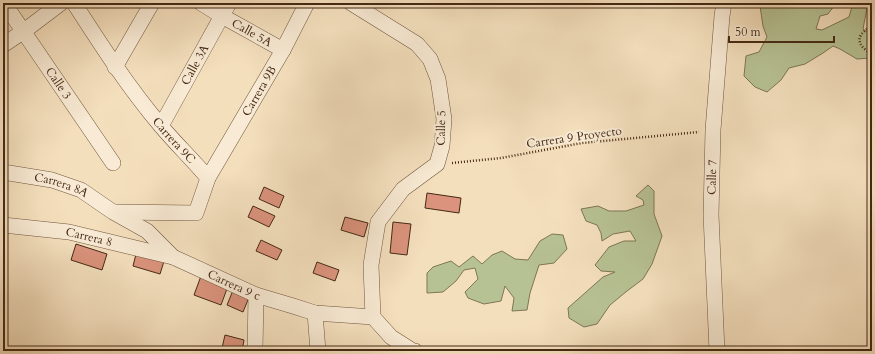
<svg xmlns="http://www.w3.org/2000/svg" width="875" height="354" viewBox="0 0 875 354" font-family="Cardo,serif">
<rect width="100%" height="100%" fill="#f4dfbd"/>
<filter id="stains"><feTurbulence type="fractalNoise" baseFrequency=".005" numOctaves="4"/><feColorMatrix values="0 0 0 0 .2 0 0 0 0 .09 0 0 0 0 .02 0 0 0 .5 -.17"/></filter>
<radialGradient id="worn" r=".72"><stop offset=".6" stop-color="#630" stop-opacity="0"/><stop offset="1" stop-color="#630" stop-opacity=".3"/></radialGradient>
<g fill="#b7c294" stroke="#7e7654">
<polygon points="758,3 834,3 834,6 828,14 820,16 816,29 822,30 849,17 853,3 866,3 867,8 863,29 872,35 872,55 871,58 857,59 840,49 833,46 823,53 805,64 789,68 781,80 767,92 755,87 744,76 746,56 759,52 767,37 763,26 760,6"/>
<polygon points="648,185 654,191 654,214 662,236 652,264 643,279 627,291 610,305 597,324 584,327 569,318 568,308 603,277 615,272 601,271 595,265 609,247 624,241 636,241 630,231 613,234 602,241 601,233 597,225 586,221 581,209 598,206 609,211 626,211 644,205 643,200 636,196"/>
<polygon points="552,234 563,235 567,249 554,263 539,265 530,293 527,310 512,311 514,298 505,286 501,301 484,304 468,298 465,292 478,279 475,268 464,270 456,281 443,292 427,293 427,273 433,267 451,261 459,267 473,256 482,264 492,255 502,251 515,259 528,260 540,241"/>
</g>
<g fill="#db937d" stroke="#452914">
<polygon points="264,187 284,196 279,208 259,199"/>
<polygon points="427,193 461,198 459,213 425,208"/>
<polygon points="253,206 275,216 269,227 248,217"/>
<polygon points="345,217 368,223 364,237 341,230"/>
<polygon points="393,222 411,224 407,255 390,253"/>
<polygon points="261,240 282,250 277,260 256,251"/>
<polygon points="76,244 107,254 102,270 71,260"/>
<polygon points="137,250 165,258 160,274 133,266"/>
<polygon points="317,262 339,270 335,281 313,273"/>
<polygon points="201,276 228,286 221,305 194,295"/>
<polygon points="234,288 250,295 243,312 227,305"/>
<polygon points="225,335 244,340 242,351 234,351 222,348"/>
</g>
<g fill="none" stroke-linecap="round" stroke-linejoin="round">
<defs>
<g id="minor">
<path id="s1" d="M4,3L113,163"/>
<path id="s2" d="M74,3C101,45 128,87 161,126C176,144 193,160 208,178L196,213L116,212"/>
<path id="s3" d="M201,3L222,16L283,50"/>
<polyline points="351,3 417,44 430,59 438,79 444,119 442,146 437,164 403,189 378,222 371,265 373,317"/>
<polyline points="3,45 24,31 61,3"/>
<polyline points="115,67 152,3"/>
<path id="s4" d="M161,126L229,3"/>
<path id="s5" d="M3,172L52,180L81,190L113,212L147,231L173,257L256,295L293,306L315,313L373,317"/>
<path id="s6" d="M208,178L283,50L307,3"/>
<path id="s7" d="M3,225L69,232L173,257"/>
<polyline points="315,313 318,351"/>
<polyline points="373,317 391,337 413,351 415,351"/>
<polyline points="255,351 256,295"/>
<path id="s8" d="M717,351L711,215L713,130L722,16L724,3"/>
</g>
</defs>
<use href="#minor" stroke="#71563e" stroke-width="16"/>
<g stroke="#452914" stroke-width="2.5" stroke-dasharray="1 2" stroke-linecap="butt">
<path d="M872,28L869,27C866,30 863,32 861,35C856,43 865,51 872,53"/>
<polyline points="452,163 501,158 582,143 699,132"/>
</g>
<use href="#minor" stroke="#f8ead4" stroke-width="15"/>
</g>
<g text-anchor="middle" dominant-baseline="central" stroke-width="4" stroke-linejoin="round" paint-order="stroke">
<g font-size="12" fill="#452914" stroke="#f8ead4">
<text stroke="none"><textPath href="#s3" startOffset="59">Calle 5A</textPath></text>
<text stroke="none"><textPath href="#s4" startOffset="70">Calle 3A</textPath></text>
<text stroke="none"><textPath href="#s1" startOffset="97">Calle 3</textPath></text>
<text stroke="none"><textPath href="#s6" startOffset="101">Carrera 9B</textPath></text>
<text transform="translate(441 128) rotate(-89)">Calle 5</text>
<text transform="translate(574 137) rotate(-8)">Carrera 9 Proyecto</text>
<text stroke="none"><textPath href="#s2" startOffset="170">Carrera 9C</textPath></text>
<text stroke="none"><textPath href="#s8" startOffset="174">Calle 7</textPath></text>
<text stroke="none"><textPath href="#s5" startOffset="60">Carrera 8A</textPath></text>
<text stroke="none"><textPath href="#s7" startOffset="87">Carrera 8</textPath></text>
<text stroke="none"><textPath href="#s5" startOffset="262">Carrera 9 c</textPath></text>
</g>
</g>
<rect width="875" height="354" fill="none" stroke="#f4dfbd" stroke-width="16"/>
<rect x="4" y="4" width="867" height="346" fill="none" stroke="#452914" stroke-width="2"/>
<rect x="8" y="8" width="859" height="338" fill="none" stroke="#452914"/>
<path d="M729 36v6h105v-6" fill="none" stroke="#452914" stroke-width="2"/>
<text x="735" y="36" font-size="12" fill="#452914" stroke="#f8ead4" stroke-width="3" paint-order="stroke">50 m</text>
<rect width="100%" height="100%" filter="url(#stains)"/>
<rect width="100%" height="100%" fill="url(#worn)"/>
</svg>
